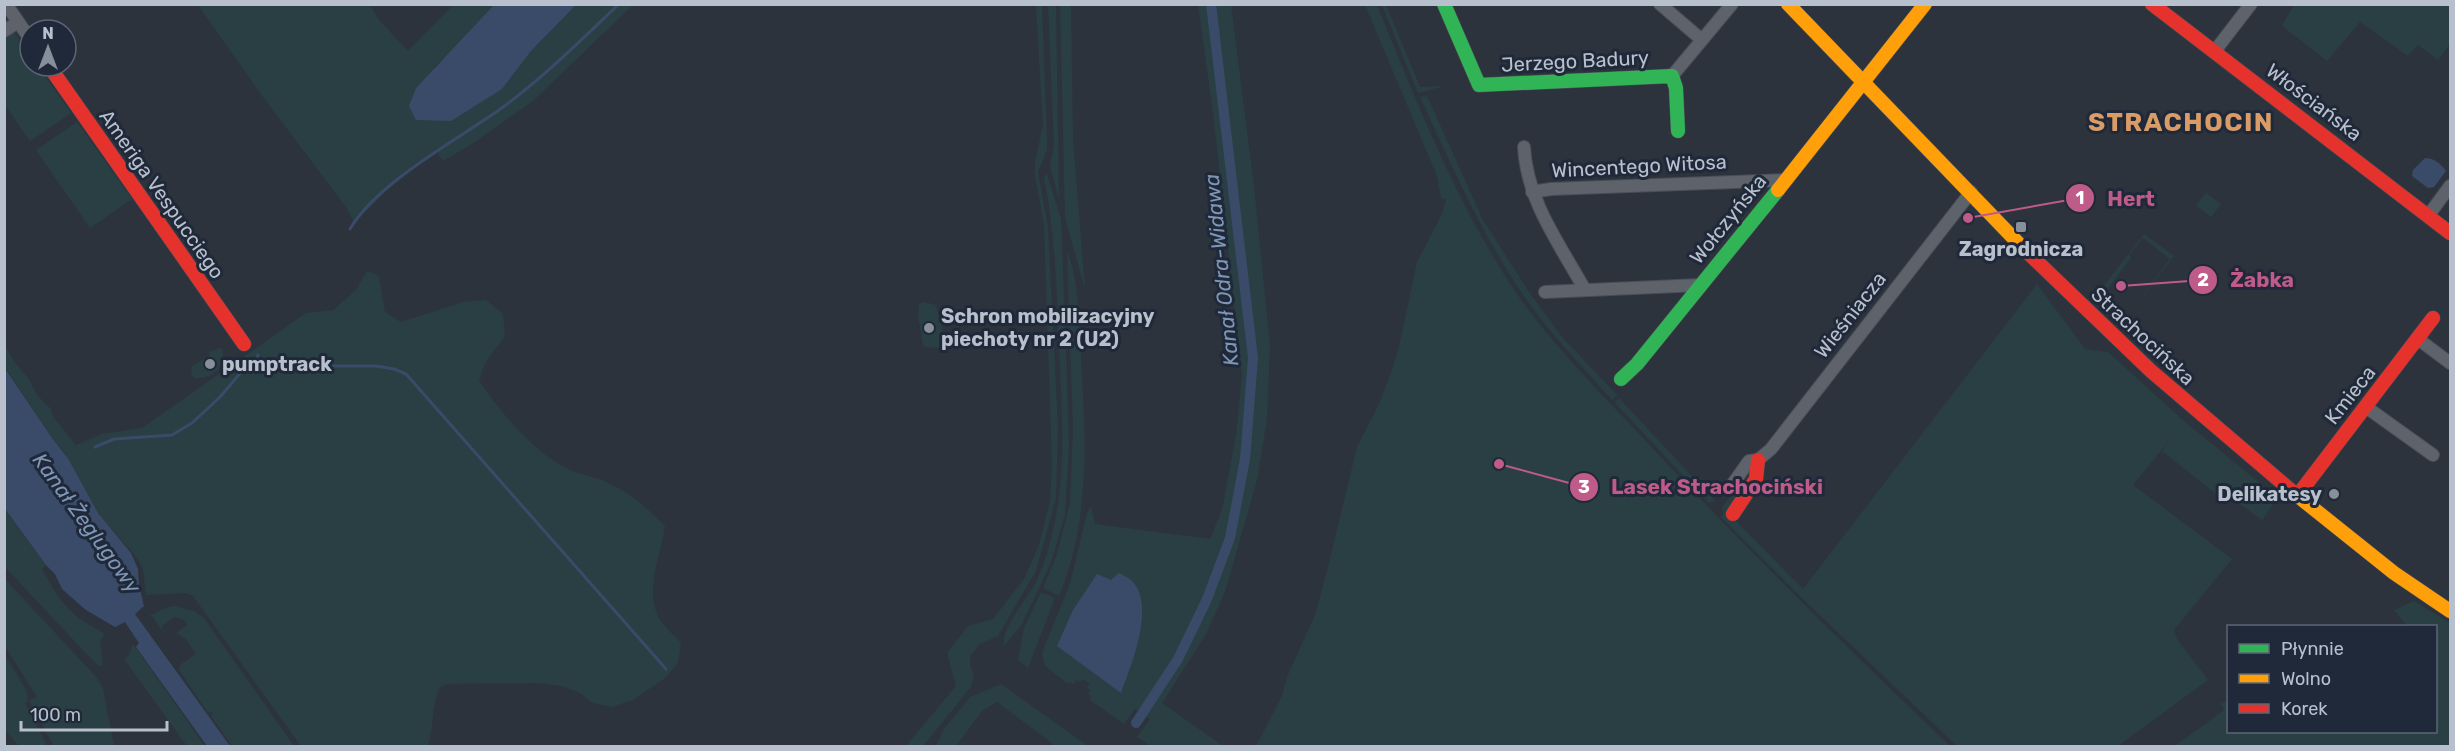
<svg xmlns="http://www.w3.org/2000/svg" width="2455" height="751" viewBox="0 0 2455 751" font-family="Rubik,sans-serif">
<rect width="100%" height="100%" fill="#2d333d"/>
<g fill="#293f44">
<polygon points="198,5 370,5 379,20 408,51 453,5 503,5 433,68 502,89 531,51 576,5 633,5 533,101 472,144 443,161 436,151 388,189 354,223 346,207 260,93"/>
<polygon points="1036,5 1042,5 1047,143 1047,150 1038,172 1048,228 1058,427 1056,498 1036,571 998,636 980,644 971,655 970,664 974,677 971,687 923,746 906,746 956,686 947,653 968,626 993,619 1024,579 1039,545 1050,501 1052,464 1044,225 1035,175 1035,163 1043,125"/>
<polygon points="1048,5 1056,5 1059,199 1050,166 1054,146"/>
<polygon points="1060,5 1071,5 1073,139 1085,289 1065,218"/>
<polygon points="1198,5 1231,5 1254,186 1270,346 1267,419 1257,480 1225,592 1206,634 1162,703 1223,746 1151,746 1137,737 1150,719 1135,709 1124,724 1090,700 1091,696 1088,694 1090,690 1087,687 1090,684 1083,679 1080,682 1077,680 1073,684 1070,682 1068,684 1045,666 1042,653 1070,584 1087,513 1091,506 1095,524 1210,539 1222,510 1236,436 1242,376 1213,112"/>
<path d="M1365,5H1377C1416,100 1455,201 1513,288C1550,343 1599,391 1644,439C1742,545 1846,647 1950,746H1256L1282,696L1287,677L1315,615L1329,563L1357,447L1379,404L1391,373L1399,347L1417,262L1441,216L1446,200L1441,198L1437,176Z"/>
<polygon points="1382,5 1386,5 1420,87 1445,86 1418,93"/>
<polygon points="2294,5 2450,5 2450,44 2438,60 2418,45 2408,56 2360,22 2327,61 2282,26"/>
<polygon points="13,31 30,55 30,66 38,66 71,113 30,141 5,105 4,37"/>
<path d="M1427,96L1483,220L1531,295L1563,338L1617,395L1612,400C1583,367 1551,335 1526,299C1482,236 1452,166 1420,97Z"/>
<polygon points="77,122 132,199 90,228 36,150"/>
<path d="M1047,174L1061,219L1062,239L1069,444L1065,514L1051,563L1021,626L1004,646C1000,629 1028,598 1036,582C1043,567 1048,551 1052,535C1067,474 1062,412 1059,349C1057,291 1055,234 1044,177Z"/>
<polygon points="2206,193 2221,204 2211,217 2196,205"/>
<polygon points="2144,234 2174,256 2119,327 2170,259 2143,238 2129,255 2131,258 2096,304 2092,301"/>
<path d="M1067,252C1078,275 1079,316 1080,342C1085,428 1093,514 1059,596L1043,588L1057,554L1070,503L1073,428Z"/>
<path d="M367,271L379,276L385,312L401,322L463,302L486,300L503,314L505,336L485,363L479,380C498,410 531,448 562,466C578,475 595,476 610,484C632,494 648,509 665,526C661,555 646,586 657,614C661,625 673,634 681,643L678,663L665,678L633,700L612,707L592,703L580,693L562,686L540,683L449,684C443,685 440,687 438,692C432,709 433,729 428,746H301L193,596L186,593L146,595L143,570L138,559L98,513L69,460L52,438L5,367L4,345L16,364L28,378L37,395L50,408L54,418L76,445L102,434L142,428L306,313L333,310L356,290Z"/>
<polygon points="2037,284 2085,349 2108,352 2184,421 2278,498 2262,520 2225,493 2221,498 2162,451 2168,442 2133,485 2232,559 2174,630 2177,639 2208,680 2118,746 1957,746 1808,604 1721,517 1723,514 1722,507 1731,496 1735,495 1734,519 1803,589"/>
<polygon points="924,302 936,305 945,340 943,345 936,348 925,347 923,345 918,315 919,304"/>
<path d="M220,348L222,349C227,368 212,379 194,378L191,374L192,366L210,356L209,352Z"/>
<polygon points="1619,398 1714,500 1716,501 1709,503 1615,403"/>
<path d="M4,509L46,565L42,569C51,586 61,603 76,616C85,623 96,628 105,634L100,641L103,665L98,666L5,567Z"/>
<polygon points="5,579 97,678 103,688 114,746 54,746 29,701 37,697 5,646"/>
<polygon points="1041,592 1055,598 1028,668 1018,660 1024,628"/>
<polygon points="2414,601 2450,623 2450,746 2175,746 2223,711 2224,708 2220,704 2228,700 2228,732 2436,732 2436,626 2407,626 2394,610"/>
<polygon points="174,606 194,611 204,618 294,746 232,746 211,716 213,714 211,711 208,713 179,670 181,664 196,654 186,639 176,633 187,625 184,620 175,617 162,626 163,632 153,617 149,616 165,608"/>
<polygon points="133,644 205,746 187,746 124,659 129,655"/>
<polygon points="4,654 27,691 28,701 25,703 47,746 19,746 5,730"/>
<polygon points="1001,684 1088,746 1056,746 997,702 982,711 956,746 936,746 944,729 970,697"/>
</g>
<g fill="#394b68">
<polygon points="503,5 576,5 531,51 502,89 451,121 416,120 409,106 416,88 494,5 502,6"/>
<path d="M2425,158C2434,158 2441,164 2446,171L2434,187L2428,188L2412,176L2413,170Z"/>
<polygon points="4,367 52,438 69,460 98,513 131,553 138,569 139,585 144,606 135,614 230,746 207,746 136,647 139,643 125,622 115,627 86,610 62,589 55,574 46,565 5,509"/>
<path d="M1119,573C1122,575 1128,577 1131,580C1157,604 1131,666 1121,693L1057,646L1073,610L1097,574L1111,580Z"/>
</g>
<g fill="none" stroke-linecap="round" stroke-linejoin="round">
<g stroke="#394b68" stroke-width="3">
<path d="M350,229C377,183 455,141 499,110C542,79 580,41 619,4"/>
<polyline points="254,366 258,355"/>
<polyline points="95,447 114,439 172,435 192,423 220,397 243,370 254,366 376,366 394,369 406,374 666,669"/>
</g>
<polyline stroke="#394b68" stroke-width="10" points="1136,723 1178,659 1207,599 1230,538 1245,459 1253,358 1211,4"/>
<defs>
<g id="street">
<polyline points="6,4 30,39"/>
<polyline points="1660,4 1702,40"/>
<polyline points="4,31 18,22"/>
<polyline points="2214,52 2251,4"/>
<polyline points="1672,76 1732,4"/>
<path d="M1524,147C1527,201 1559,243 1585,290"/>
<polyline points="1532,192 1551,189 1785,180"/>
<polyline points="2428,216 2450,186"/>
<polyline points="1545,292 1700,285"/>
<polyline points="2418,339 2450,363"/>
<polyline points="2366,407 2433,455"/>
<polyline points="1744,495 1732,485 1749,461 1758,460 1771,449 1971,192"/>
</g>
<g id="fast">
<polyline points="1444,4 1479,85 1672,76 1676,88 1678,131"/>
<polyline points="1621,379 1637,364 1778,190"/>
</g>
<g id="slow">
<polyline points="1788,4 2023,248"/>
<polyline points="1778,190 1925,4"/>
<polyline points="2294,493 2394,573 2450,611"/>
</g>
<g id="jam">
<polyline points="2152,4 2450,233"/>
<polyline points="49,66 244,344"/>
<polyline points="2023,248 2151,371 2294,493"/>
<polyline points="2298,495 2433,318"/>
<polyline points="1733,514 1756,479 1758,460"/>
</g>
</defs>
<use href="#street" stroke="#4a4e56" stroke-width="14"/>
<use href="#fast" stroke="#4a4e56" stroke-width="15"/>
<use href="#slow" stroke="#4a4e56" stroke-width="15"/>
<use href="#jam" stroke="#4a4e56" stroke-width="15"/>
<use href="#street" stroke="#5e636b" stroke-width="12"/>
<use href="#fast" stroke="#30b455" stroke-width="14"/>
<use href="#slow" stroke="#ff9f0a" stroke-width="14"/>
<use href="#jam" stroke="#e5322d" stroke-width="14"/>
</g>
<g fill="#878f9b" stroke="#1f2939" stroke-width="2">
<rect x="2015" y="221" width="12" height="12" rx="3"/>
<circle cx="929" cy="328" r="6"/>
<circle cx="210" cy="364" r="6"/>
<circle cx="2334" cy="494" r="6"/>
</g>
<g text-anchor="middle" dominant-baseline="central" stroke-width="6" stroke-linejoin="round" paint-order="stroke">
<g font-size="20" fill="#b8c0cd" stroke="#1f2939">
<text transform="translate(1575 61) rotate(-3)">Jerzego Badury</text>
<text transform="translate(2314 102) rotate(37)">Włościańska</text>
<text transform="translate(1639 166) rotate(-3)">Wincentego Witosa</text>
<text transform="translate(162 194) rotate(55)">Ameriga Vespucciego</text>
<text transform="translate(1728 219) rotate(-51)">Wołczyńska</text>
<text transform="translate(1850 315) rotate(-52)">Wieśniacza</text>
<text transform="translate(2143 336) rotate(43)">Strachocińska</text>
<text transform="translate(2350 395) rotate(-52)">Kmieca</text>
</g>
<g font-size="20" font-weight="bold" fill="#b8c0cd" stroke="#1f2939" text-anchor="start">
<text x="2021" y="249" text-anchor="middle">Zagrodnicza</text>
<text x="941" y="316">Schron mobilizacyjny<tspan x="941" dy="23">piechoty nr 2 (U2)</tspan></text>
<text x="222" y="364">pumptrack</text>
<text x="2322" y="494" text-anchor="end">Delikatesy</text>
</g>
<g font-size="21" font-style="italic" fill="#7f95b5" stroke="#1f2939">
<text transform="translate(1221 270) rotate(-96)">Kanał Odra-Widawa</text>
<text transform="translate(87 523) rotate(54)">Kanał Żeglugowy</text>
</g>
<g font-size="26" font-weight="bold" letter-spacing="1.5" fill="#da9c67" stroke="#1f2939">
<text x="2181" y="122">STRACHOCIN</text>
</g>
</g>
<path fill="none" stroke="#be5b89" stroke-width="2" d="M1968 218L2080 198M2121 286L2203 280M1499 464L1584 487"/>
<g fill="#be5b89" stroke="#1f2939" stroke-width="2">
<circle cx="1968" cy="218" r="6"/>
<circle cx="2121" cy="286" r="6"/>
<circle cx="1499" cy="464" r="6"/>
<circle cx="2080" cy="198" r="15"/>
<circle cx="2203" cy="280" r="15"/>
<circle cx="1584" cy="487" r="15"/>
</g>
<g font-size="18" text-anchor="middle" font-weight="bold" fill="#fff">
<text x="2080" y="204">1</text>
<text x="2203" y="286">2</text>
<text x="1584" y="493">3</text>
</g>
<g font-size="21" text-anchor="middle" font-weight="bold" fill="#be5b89" stroke="#1f2939" stroke-width="6" stroke-linejoin="round" paint-order="stroke">
<text x="2131" y="206">Hert</text>
<text x="2262" y="287">Żabka</text>
<text x="1717" y="494">Lasek Strachociński</text>
</g>
<rect width="2455" height="751" fill="none" stroke="#b8c0cd" stroke-width="12"/>
<rect x="2227" y="625" width="210" height="108" fill="#1f2939" stroke="#5c6574" stroke-width="1.5"/>
<rect x="2239" y="644" width="30" height="9" fill="#30b455" stroke="#5c6574" stroke-width="1.5"/>
<text x="2281" y="655" font-size="18" fill="#b8c0cd">Płynnie</text>
<rect x="2239" y="674" width="30" height="9" fill="#ff9f0a" stroke="#5c6574" stroke-width="1.5"/>
<text x="2281" y="685" font-size="18" fill="#b8c0cd">Wolno</text>
<rect x="2239" y="704" width="30" height="9" fill="#e5322d" stroke="#5c6574" stroke-width="1.5"/>
<text x="2281" y="715" font-size="18" fill="#b8c0cd">Korek</text>
<g transform="translate(48 48)"><circle r="28" fill="#1f2939" stroke="#5c6574" stroke-width="1.5"/>
<path d="M0-4.5L10 22L0 15L-10 22Z" fill="#878f9b"/>
<text y="-9" font-size="16" font-weight="bold" text-anchor="middle" fill="#b8c0cd">N</text>
</g>
<path d="M21 721v9h146v-9" fill="none" stroke="#b8c0cd" stroke-width="3"/>
<text x="30" y="721" font-size="18" fill="#b8c0cd" stroke="#1f2939" stroke-width="4.5" paint-order="stroke">100 m</text>
</svg>
